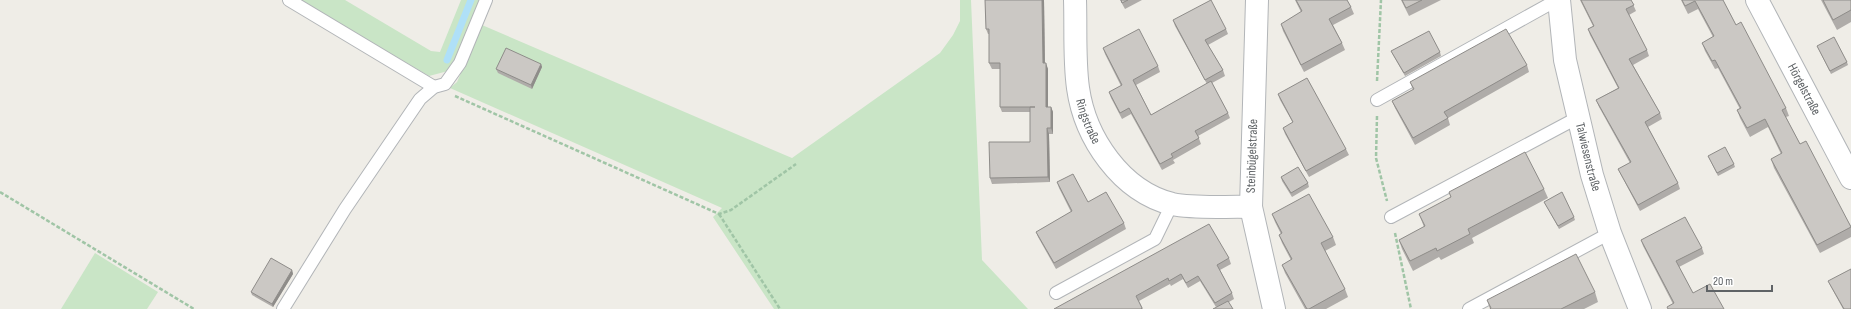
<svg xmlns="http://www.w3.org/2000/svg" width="1851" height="309" viewBox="0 0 1851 309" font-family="'Sofia Sans Condensed',sans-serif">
<rect width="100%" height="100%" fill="#efede7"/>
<g fill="#c9e5c6">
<polygon points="299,0 345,0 431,51 440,52 461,0 480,0 452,66 448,71 429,76"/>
<polygon points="960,0 971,0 982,260 1028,309 774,309 713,217 722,208 450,88 457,82 482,25 792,158 940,53 953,35 960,21"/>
<polygon points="95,253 158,292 147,309 61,309"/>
</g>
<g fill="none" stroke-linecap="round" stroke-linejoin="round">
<polyline stroke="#afe0f8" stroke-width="7" points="447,60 471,0"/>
<defs>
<g id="service">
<polyline points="289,0 434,87"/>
<polyline points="1377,100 1557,0"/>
<polyline points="1391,217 1577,118"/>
<polyline points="1056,293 1155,239 1172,204"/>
<polyline points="283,309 345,209 420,99 434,87 445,84 460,63 486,0"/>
<polyline points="1469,309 1610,233"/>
</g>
<g id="minor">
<path id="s1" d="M1075,0C1076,29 1074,59 1078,88C1085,138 1121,191 1172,204C1197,209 1226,206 1251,207"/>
<polyline points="1257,0 1251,207 1274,309"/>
<path id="s2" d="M1559,0L1565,60L1592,175L1610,233L1640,309"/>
<path id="s3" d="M1757,0L1851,178"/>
</g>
</defs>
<use href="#service" stroke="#b2b5b8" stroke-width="14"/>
<use href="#minor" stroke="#b2b5b8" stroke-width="24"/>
<g stroke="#a0c5a6" stroke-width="2.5" stroke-dasharray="4 2" stroke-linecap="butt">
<polyline points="1377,81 1381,0"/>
<polyline points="455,96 719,214 731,210 796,164"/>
<polyline points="1377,116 1376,158 1387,201"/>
<polyline points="0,192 194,309"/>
<polyline points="719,214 780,309"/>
<polyline points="1395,233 1411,309"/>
</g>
<use href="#service" stroke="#fff" stroke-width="12"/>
<use href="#minor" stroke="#fff" stroke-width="22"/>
</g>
<g fill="#afaca9">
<polygon points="985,0 1044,0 1045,63 1048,69 1048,107 1051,107 1053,112 1053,134 1049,134 1050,182 992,184 990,178 1030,142 1030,112 1002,112 1000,107 1000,69 992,69 989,63 989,34 988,34 986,29"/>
<polygon points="1120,0 1142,0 1125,9"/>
<polygon points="1295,0 1347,0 1351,7 1354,14 1333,25 1342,43 1345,50 1304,72 1283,31 1281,24 1301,12"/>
<polygon points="1401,0 1441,0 1409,16"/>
<polygon points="1580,0 1631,0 1636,11 1629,15 1647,50 1649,56 1633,65 1660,113 1662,119 1648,127 1678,183 1680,189 1640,211 1621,175 1618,169 1630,163 1599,107 1596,100 1618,88 1590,35 1588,29 1593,26"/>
<polygon points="1681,0 1723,0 1736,25 1786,108 1789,116 1786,117 1800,144 1851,226 1851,237 1820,253 1774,168 1771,159 1781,154 1768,127 1750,137 1740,118 1737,110 1740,109 1718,68 1715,69 1705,51 1702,43 1713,37 1698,9 1688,14"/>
<polygon points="1821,0 1851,0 1851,22 1837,30"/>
<polygon points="1173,20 1226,29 1228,34 1208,45 1223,70 1225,76 1212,83 1228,113 1230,118 1198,136 1201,144 1173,160 1175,163 1162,170 1131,114 1122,119 1111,98 1109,92 1121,86 1105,54 1103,48 1158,66 1160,72 1136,85 1151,115 1207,84 1175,26"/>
<polygon points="1817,46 1847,62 1848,65 1831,74"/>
<polygon points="1391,51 1440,52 1441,56 1405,76 1393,55"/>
<polygon points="541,64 542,67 532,89 498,73 496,69"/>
<polygon points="1527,65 1529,72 1448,118 1450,125 1415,145 1395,108 1392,101 1413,90 1410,82"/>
<polygon points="1278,94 1346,149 1349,155 1309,177 1285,134 1283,128 1293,123 1280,100"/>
<polygon points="1708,156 1734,164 1735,167 1718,176"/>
<polygon points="1281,177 1308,183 1309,187 1292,197 1282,181"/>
<polygon points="1057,182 1088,202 1124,223 1126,229 1056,269 1038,237 1036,232 1071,212 1059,188"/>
<polygon points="1544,189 1548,198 1472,238 1474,243 1441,260 1439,257 1413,271 1402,249 1399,240 1424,227 1419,214 1451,198 1449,192"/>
<polygon points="1544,202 1574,217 1575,220 1559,229 1546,205"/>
<polygon points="1272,214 1333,237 1336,245 1325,251 1345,289 1348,297 1326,309 1305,309 1285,273 1282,265 1291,260 1282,243 1279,235 1281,234 1275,222"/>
<polygon points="1641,240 1702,248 1704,254 1679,267 1693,293 1673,304 1643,246"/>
<polygon points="1229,258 1231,264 1220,270 1232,293 1234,299 1229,302 1216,307 1200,281 1188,288 1183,279 1171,286 1170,284 1139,301 1143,309 1054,309"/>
<polygon points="292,270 293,274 273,307 252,295 251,292"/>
<polygon points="1828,281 1851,309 1843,309 1831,287"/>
<polygon points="1595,292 1598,302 1584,309 1490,309 1487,300"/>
</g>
<g fill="#8e8c89">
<polygon points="1042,0 1044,0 1045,69 1043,63"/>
<polygon points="1046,63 1048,69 1048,112 1046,107"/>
<polygon points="541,64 542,67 532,89 531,85"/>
<polygon points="1051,107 1053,112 1053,134 1051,128"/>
<polygon points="1047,128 1049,134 1050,182 1048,177"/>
<polygon points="292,270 293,274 273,307 272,304"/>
</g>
<g fill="#cbc8c4" stroke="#8e8c89">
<polygon points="985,0 1042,0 1043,63 1046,63 1046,107 1051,107 1051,128 1047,128 1048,177 990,178 989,142 1030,142 1030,107 1035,107 1000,107 1000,63 989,63 989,29 986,29"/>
<polygon points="1121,0 1128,0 1122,3"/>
<polygon points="1211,0 1226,29 1205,40 1223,70 1205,80 1173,20"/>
<polygon points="1296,0 1347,0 1351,7 1329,19 1342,43 1301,65 1281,24 1302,11"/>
<polygon points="1402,0 1422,0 1406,8"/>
<polygon points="1581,0 1631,0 1634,5 1626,9 1647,50 1629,59 1660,113 1645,122 1678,183 1638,205 1618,169 1631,162 1596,100 1619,88 1588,29 1594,26"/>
<polygon points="1682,0 1723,0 1736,25 1741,22 1786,108 1782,110 1800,144 1806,141 1851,227 1817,245 1771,159 1782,153 1765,119 1747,128 1737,110 1741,108 1715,60 1712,61 1702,43 1714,36 1695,1 1685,6"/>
<polygon points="1823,0 1851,0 1851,10 1833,20"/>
<polygon points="1139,29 1158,66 1133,80 1151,115 1211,81 1228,113 1195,131 1199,138 1171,154 1173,157 1160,164 1129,108 1120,113 1109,92 1122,85 1103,48"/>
<polygon points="1506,29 1527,65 1444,112 1448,118 1413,138 1392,101 1414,89 1410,82"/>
<polygon points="1429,31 1440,52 1404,73 1391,51"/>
<polygon points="1834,37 1847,62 1830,71 1817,46"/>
<polygon points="506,48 541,64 531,85 496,69"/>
<polygon points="1307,78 1346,149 1306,171 1283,128 1293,122 1278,94"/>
<polygon points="1725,147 1734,164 1717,173 1708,156"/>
<polygon points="1525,152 1544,189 1468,229 1470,234 1437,251 1436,248 1410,261 1399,240 1425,226 1419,214 1451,197 1449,192"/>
<polygon points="1298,167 1308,183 1291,193 1281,177"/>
<polygon points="1073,174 1088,202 1106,192 1124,223 1054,263 1036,232 1072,211 1057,182"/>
<polygon points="1562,192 1574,217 1558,226 1544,202"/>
<polygon points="1309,194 1333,237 1321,243 1345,289 1309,309 1307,309 1282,265 1292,259 1279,235 1282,233 1272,214"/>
<polygon points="1685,217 1702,248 1676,261 1693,293 1710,284 1724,309 1668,309 1667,307 1674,303 1641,240"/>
<polygon points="1209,224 1229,258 1217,265 1232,293 1215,303 1198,276 1186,283 1181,274 1169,281 1168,278 1136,296 1142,308 1141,309 1054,309"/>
<polygon points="1576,254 1595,292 1561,309 1490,309 1491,308 1487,300"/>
<polygon points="271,258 292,270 272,304 251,292"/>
<polygon points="1851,269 1851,309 1844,309 1828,281"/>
<polygon points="1228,301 1233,309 1213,309"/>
</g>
<g text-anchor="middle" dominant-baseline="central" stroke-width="3.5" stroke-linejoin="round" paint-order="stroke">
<g font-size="13" fill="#5f6366" stroke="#fff">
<text stroke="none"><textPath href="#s3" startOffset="101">Hörgelstraße</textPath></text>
<text stroke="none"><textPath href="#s1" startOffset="123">Ringstraße</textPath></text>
<text transform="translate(1252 156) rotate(-88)">Steinbügelstraße</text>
<text stroke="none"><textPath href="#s2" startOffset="160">Talwiesenstraße</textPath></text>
</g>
</g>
<path d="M1707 285v6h65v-6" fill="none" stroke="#5f6366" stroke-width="2"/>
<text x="1713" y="285" font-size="12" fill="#5f6366" stroke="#ffffff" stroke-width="3" paint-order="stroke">20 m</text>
</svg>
